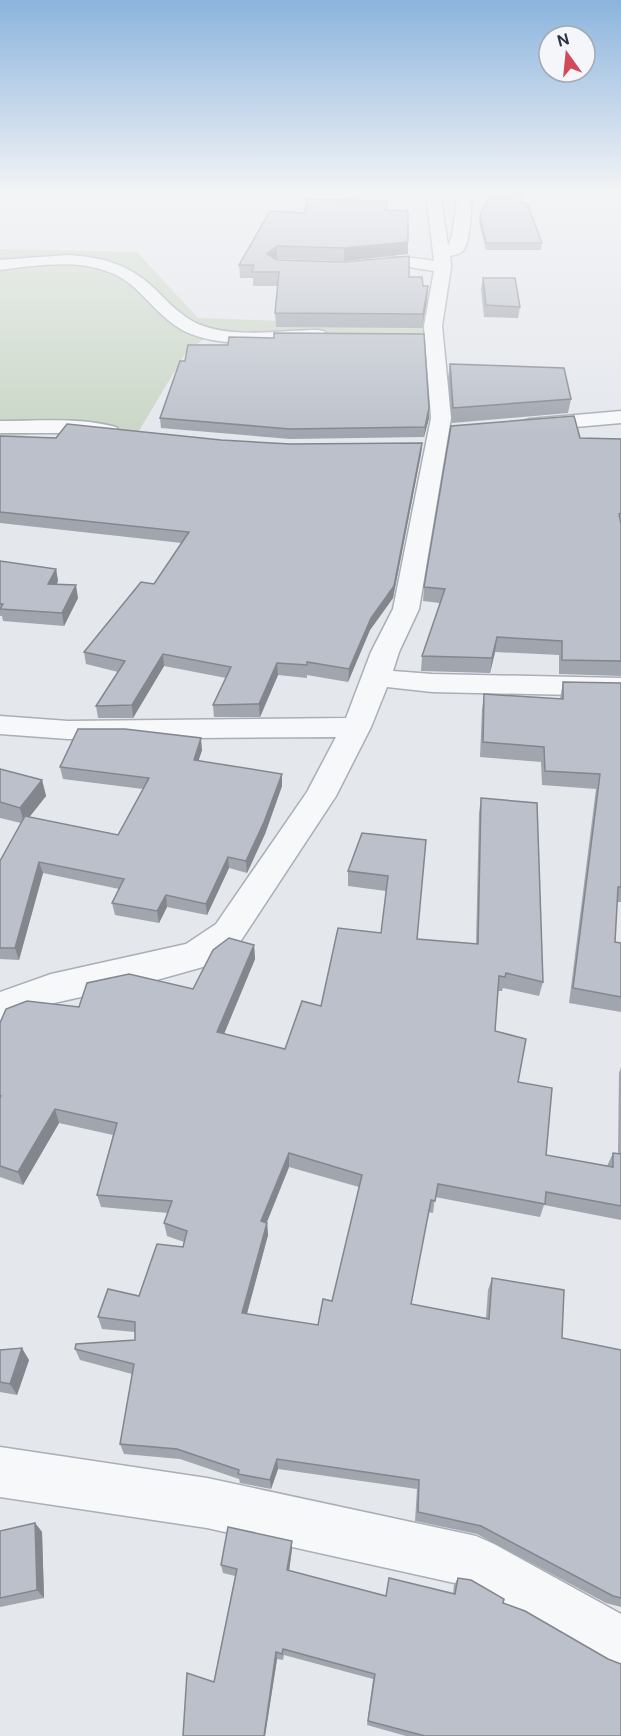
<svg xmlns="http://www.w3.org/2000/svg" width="621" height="1736" viewBox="0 0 621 1736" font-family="'DM Sans',sans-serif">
<rect width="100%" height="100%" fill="#e4e7ec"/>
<polygon fill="#c9d6c5" points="0,249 137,252 198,318 433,326 434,336 210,334 185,354 137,434 83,429 0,438"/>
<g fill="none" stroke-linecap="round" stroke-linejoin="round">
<defs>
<g id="minor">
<path d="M426,193H440L448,246L452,236L458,193H472C471,206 471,241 463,251C460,254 454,255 450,256L451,267L442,326L451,418L419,609L399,652L393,671L432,674L621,678V696L432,692L387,687L371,727L336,796L240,942L210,965L153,981L54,1003L0,1025V992L51,974L186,944L216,924L307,792L336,737L68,739L0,734V716L68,721L346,718L371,652L393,609L431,418L424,326L434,271L403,266L364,271L356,266C368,252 417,258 434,261Z"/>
<path d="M67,255C102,257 129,264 155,289C168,302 181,316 198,324C233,339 281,330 318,330L324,331L327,335L324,339L318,340C277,341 231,349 191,334C168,325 153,305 135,288C99,255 45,264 0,270V260Z"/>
<polygon points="621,411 621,423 530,431 523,429 520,425 523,421 530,419"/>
<path d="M0,421C38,421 79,417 116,427L119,431L116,435L109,437L72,433H0Z"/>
<polygon points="0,1447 207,1478 476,1536 494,1544 621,1614 621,1671 602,1663 468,1586 207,1528 0,1497"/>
</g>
</defs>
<use href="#minor" stroke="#a9aeb7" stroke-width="3"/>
<use href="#minor" fill="#f7f8fa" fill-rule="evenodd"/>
</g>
<g fill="#a1a5ae" fill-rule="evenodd">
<polygon points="524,200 523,203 542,243 541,250 486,250 479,223 480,216"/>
<polygon points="387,201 386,211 408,254 344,261 277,259 276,260 409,277 423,286 428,286 427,300 422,328 276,327 275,313 278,286 253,286 253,278 240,278 239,265 304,213"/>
<polygon points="483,278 520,307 518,318 484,317 481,289"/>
<polygon points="450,364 571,399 568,413 452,423 448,378"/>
<polygon points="429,408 429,418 424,437 290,439 161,428 160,418"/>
<polygon points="0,436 56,438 221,440 290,444 422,443 421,454 393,598 370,630 348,682 307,675 307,678 278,675 260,717 214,717 213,705 226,678 164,666 133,718 98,718 96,706 118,672 86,664 84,652 154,584 182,543 0,523"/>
<polygon points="580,438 621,441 621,676 559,674 559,655 495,652 490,673 421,671 422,656 440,603 423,601 424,587"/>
<polygon points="0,561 56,569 58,581 57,584 78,598 64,626 3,621 2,616 0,616"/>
<polygon points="563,682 621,683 621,902 617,902 615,942 621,943 621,1012 569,1003 596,789 542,785 541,762 480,757 482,709 484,694 560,699"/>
<polygon points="202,750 198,761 282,774 282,786 265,834 247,873 229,868 207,915 167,907 159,923 115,915 112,903 119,889 43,873 19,960 0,959 0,861 21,823 0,818 0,769 42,780 46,796 29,817 118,835 143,789 63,779 60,767"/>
<path d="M481,798L543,982L539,996L503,988L502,991H498L495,1031L518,1082L546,1155L607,1166L613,1153L618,1154L619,1073L621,1067V1220L544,1205L540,1217L435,1197L433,1213L428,1212L411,1304L486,1318L488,1290L492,1278L562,1338L621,1350V1607L606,1603L477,1534L415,1521L417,1489L278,1469L271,1489L240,1483L239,1479L180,1459L124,1454L120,1444L132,1374L80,1360L75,1349L135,1340V1332L102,1329L98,1317L139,1296L183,1247L184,1242L167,1236L164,1223L168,1213L101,1207L97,1195L113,1135L59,1123L23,1185L0,1177V1023L79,1007L193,989L254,945L255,959L224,1034L285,1049L381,933L386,891L348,886V871L426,840L417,939L476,944L479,813ZM289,1167L359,1187L332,1301L318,1325L247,1314L268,1235L267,1222Z"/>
<polygon points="0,1350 29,1360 17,1395 0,1392"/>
<polygon points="35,1523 42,1532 44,1598 0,1607 0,1531"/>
<polygon points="292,1541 292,1549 289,1571 386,1596 389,1578 453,1594 454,1585 458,1578 503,1603 621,1736 406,1736 367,1725 373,1679 284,1655 283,1660 277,1659 265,1736 183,1736 214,1682 235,1576 223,1573 221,1565"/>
</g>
<g fill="#83868d">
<polygon points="408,242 408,254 344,261 344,248"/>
<polygon points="277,246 277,259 267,267 267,254"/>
<polygon points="428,286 427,300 422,328 423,314"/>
<polygon points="429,408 429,418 424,437 425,427"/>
<polygon points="422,443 421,454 393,598 370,630 348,682 349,669"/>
<polygon points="56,569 58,581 51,596 48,584"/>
<polygon points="76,585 78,598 64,626 62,613"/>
<polygon points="497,637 495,652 490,673 492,658"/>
<polygon points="163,654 164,666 133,718 132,705"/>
<polygon points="277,663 278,675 260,717 259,704"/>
<polygon points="201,738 202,750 195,772 194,760"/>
<polygon points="282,774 282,786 265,834 247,873 246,861"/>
<polygon points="42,780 46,796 24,824 20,808"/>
<polygon points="228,857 229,868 207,915 206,904"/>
<polygon points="39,862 43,873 19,960 15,948"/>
<polygon points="166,895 167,907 159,923 157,911"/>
<polygon points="254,945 255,959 219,1046 217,1032"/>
<polygon points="55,1109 59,1123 23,1185 18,1172"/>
<polygon points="289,1153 289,1167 262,1234 261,1221"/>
<polygon points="267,1223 268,1235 244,1324 242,1313"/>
<polygon points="22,1348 29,1360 17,1395 10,1384"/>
<polygon points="277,1459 278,1469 271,1489 270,1480"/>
<polygon points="35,1523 42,1532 44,1598 37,1590"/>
<polygon points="292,1541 292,1549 288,1578 287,1570"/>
<polygon points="276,1652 277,1659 265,1736 264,1736"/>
</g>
<g fill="#bbc0ca" stroke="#83868d" stroke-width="1.5" fill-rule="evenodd">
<polygon points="490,193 524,194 521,203 527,203 542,243 486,243 480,216"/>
<polygon points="308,199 387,201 385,210 408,211 408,242 344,248 277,246 267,254 277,260 344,262 409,256 409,277 422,277 423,286 428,286 423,314 275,313 279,272 252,272 254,265 239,265 270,211 304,213"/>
<polygon points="483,278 515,278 520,307 486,305"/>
<polygon points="274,333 424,334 429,408 425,427 290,429 160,418 180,361 185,361 188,345 228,345 229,337 274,338"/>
<polygon points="450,364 564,368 571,399 453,408"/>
<polygon points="574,416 580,438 621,439 621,513 619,514 621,524 621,661 562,660 562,641 497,637 492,658 422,656 445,589 424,587 451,426"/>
<polygon points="67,424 221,440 290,444 422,443 394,586 371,618 349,669 307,662 307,665 277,663 259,704 213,705 231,667 163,654 132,705 96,706 125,661 84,652 141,582 154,584 189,532 0,512 0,436 56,438"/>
<polygon points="0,561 56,569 48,584 76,585 62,613 0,609 3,604 0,604"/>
<polygon points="563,682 621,683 621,887 618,887 615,942 621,943 621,997 573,988 600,774 545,771 544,747 483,742 484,694 563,699"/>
<polygon points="78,729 125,729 201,738 194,760 282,774 264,822 246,861 228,857 206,904 166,895 157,911 112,903 124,879 39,862 15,948 0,948 0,861 25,816 118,835 149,778 60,767"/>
<polygon points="0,769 42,780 20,808 0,802"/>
<path d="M481,798L537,803L543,982L506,973L505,977L499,976L495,1031L526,1039L518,1082L552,1088L546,1155L613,1167V1153L621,1154V1206L546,1192L545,1204L438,1184L435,1201L431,1200L411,1304L489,1319L492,1278L564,1290L562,1338L621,1350V1598L613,1596L481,1526L418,1512L419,1480L277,1459L270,1480L238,1474L239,1470L177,1449L120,1444L134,1364L75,1349L76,1344L135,1340V1322L98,1317L108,1289L139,1296L157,1244L183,1247L187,1231L164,1223L172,1201L97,1195L117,1123L55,1109L18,1172L0,1166V1098L1,1096H0V1023L6,1009L27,1001L79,1007L87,983L129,974L193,989L213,950L229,938L254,945L217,1032L285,1049L302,1001L321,1006L338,928L381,933L388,876L348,871L362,833L426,840L417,939L478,944ZM289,1153L362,1175L332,1301L323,1299L318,1325L242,1313L267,1223L261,1221Z"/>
<polygon points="22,1348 10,1384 0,1382 0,1350"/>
<polygon points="35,1523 37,1590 0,1598 0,1531"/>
<polygon points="228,1527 292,1541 287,1570 386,1596 389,1578 455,1594 458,1578 471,1580 504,1599 503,1603 525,1611 608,1659 621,1664 621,1736 425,1736 368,1721 375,1674 283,1649 282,1654 276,1652 264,1736 183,1736 187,1673 214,1682 237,1569 221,1565"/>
</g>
<linearGradient id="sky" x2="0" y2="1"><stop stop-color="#8bb4dd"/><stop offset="0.44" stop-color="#f3f4f6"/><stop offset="1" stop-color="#f3f4f6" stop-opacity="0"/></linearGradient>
<rect width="621" height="436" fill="url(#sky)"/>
<g transform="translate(567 54) rotate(345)"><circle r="28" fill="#f4f6f9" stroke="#a4a8b1" stroke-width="1.5"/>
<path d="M0-4.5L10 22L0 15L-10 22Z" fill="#d1495b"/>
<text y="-9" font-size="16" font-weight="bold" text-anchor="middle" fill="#2b3445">N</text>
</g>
</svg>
